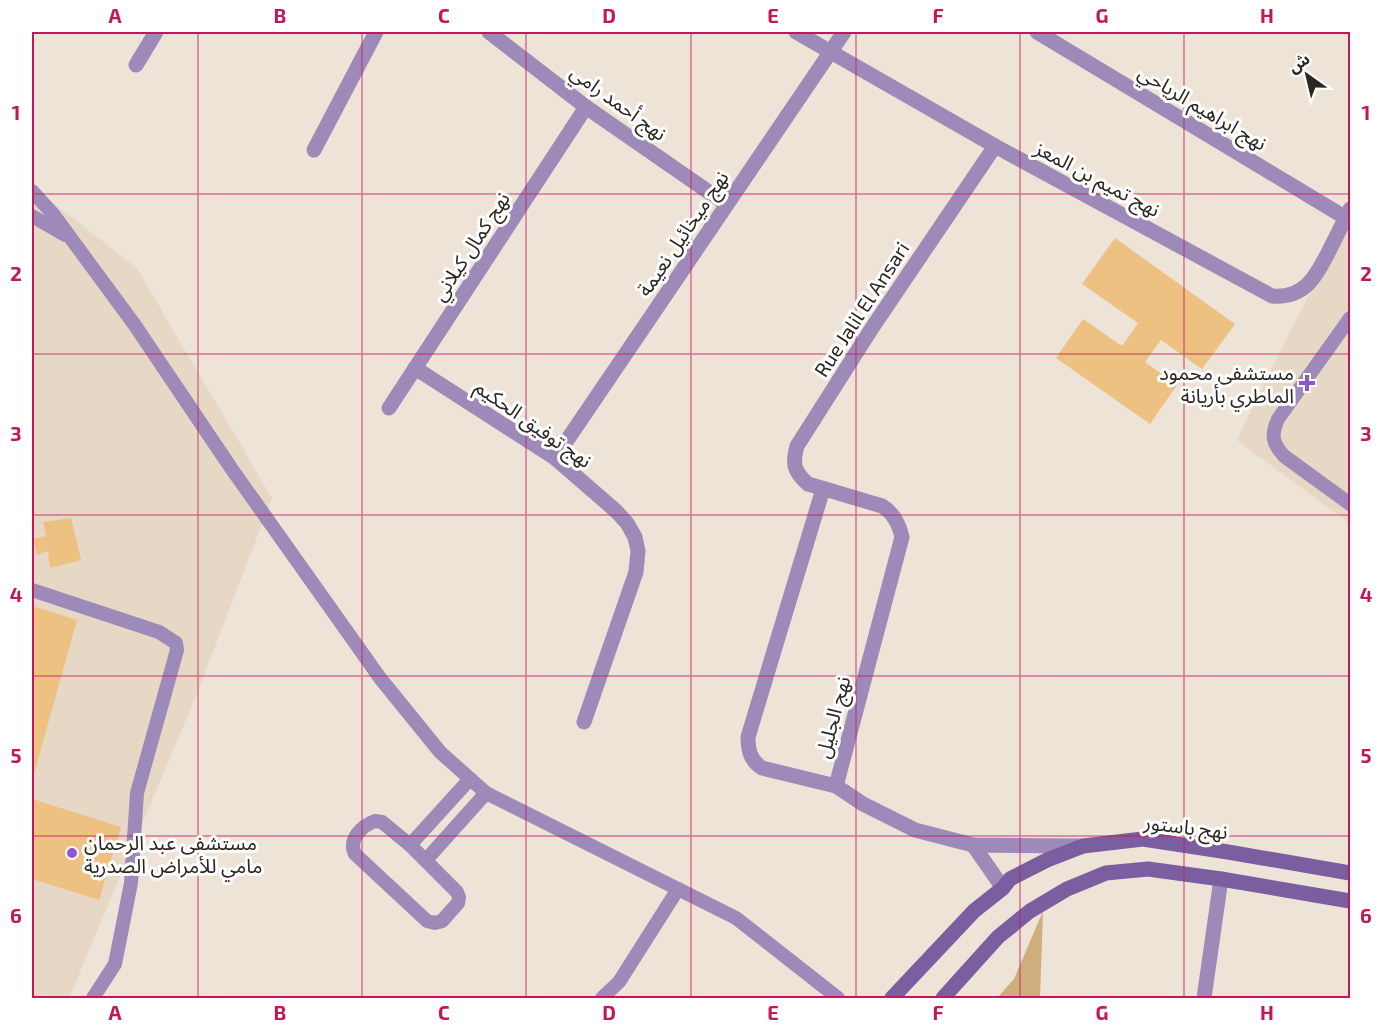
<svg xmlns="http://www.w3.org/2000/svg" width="1382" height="1030" viewBox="0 0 1382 1030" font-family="'Exo 2','Noto Sans Arabic',sans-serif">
<rect width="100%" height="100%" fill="#ede3d6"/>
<g fill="#e6d8c5">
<polygon points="32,187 136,267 272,498 196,696 69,998 32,998"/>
<polygon points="1350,218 1350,524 1237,440 1292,327"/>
</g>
<polygon fill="#d0ad7c" points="1043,911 1040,998 997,998 1014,979"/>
<g fill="#edc181">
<polygon points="1115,238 1235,324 1202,369 1161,340 1145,362 1177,385 1150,424 1056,358 1083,319 1122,346 1138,323 1082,284"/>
<polygon points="71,518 81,560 50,568 48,551 37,555 33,539 46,536 43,522"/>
<polygon points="32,606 77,620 32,781"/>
<polygon points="32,799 121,827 99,900 32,879"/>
</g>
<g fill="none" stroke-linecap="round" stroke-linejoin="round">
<g stroke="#9d8ab8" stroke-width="14">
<polyline points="32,191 53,214 134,324 231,468 380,678 440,752 486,793 736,918 838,998"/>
<polyline points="32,216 65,235"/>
<path d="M1350,318L1278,419C1271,435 1272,443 1284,456L1350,504"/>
<polyline points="32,590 159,632 176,643 177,650 137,793 131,883 115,964 93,998"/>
<path d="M375,821L382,822L410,845L457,892L459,897L458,903L442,921L435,923L427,921L355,854C348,840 361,826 375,821Z"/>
<polyline points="410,845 470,779"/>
<polyline points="426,860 486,793"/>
<polyline points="602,998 619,982 678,889"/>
</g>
<g stroke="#9d8ab8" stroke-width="15">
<polyline points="489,32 586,107 726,204"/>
<path d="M796,32L995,146L1272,296C1305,299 1316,276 1329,251C1336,237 1343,223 1350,209"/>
<polyline points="1037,32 1346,218"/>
<polyline points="136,65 156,32"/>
<polyline points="314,150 376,32"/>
<polyline points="415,368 555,458 616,511 627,523 635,537 638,551 636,572 584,722"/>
<polyline points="389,408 586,107"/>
<polyline points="555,458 844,32"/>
<path d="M823,489L748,737C748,750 750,760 762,768L836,786L902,537C899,524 894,513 882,506L808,484C794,472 792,464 797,446L872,328L995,146"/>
<polyline points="836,786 863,804 915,830 973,845 1083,846"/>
<polyline points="973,845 1003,888"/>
<polyline points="1204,998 1221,879"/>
</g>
<g stroke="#7b5ea0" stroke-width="15">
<polyline points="892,998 974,911 1003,888 1010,879 1047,860 1083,846 1143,839 1228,852 1350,873"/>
<polyline points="943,998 998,937 1030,911 1067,889 1106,873 1148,869 1221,879 1350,901"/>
</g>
</g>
<path fill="none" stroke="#c2185b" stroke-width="1.5" stroke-opacity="0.55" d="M198,32V998M362,32V998M526,32V998M691,32V998M856,32V998M1020,32V998M1184,32V998M32,194H1350M32,354H1350M32,515H1350M32,676H1350M32,836H1350"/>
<g fill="#8e55cc" stroke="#fff" stroke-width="2">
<path d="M1304 374h6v6h6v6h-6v6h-6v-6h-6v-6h6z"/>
<circle cx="72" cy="853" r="6"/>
</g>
<g text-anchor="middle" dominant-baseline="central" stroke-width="6" stroke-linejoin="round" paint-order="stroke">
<g font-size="20" fill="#2a2621" stroke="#fff">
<text transform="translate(619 102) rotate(36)">نهج أحمد رامي</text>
<text transform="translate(1203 107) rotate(31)">نهج ابراهيم الرياحي</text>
<text transform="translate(1098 178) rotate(28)">نهج تميم بن المعز</text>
<text transform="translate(682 233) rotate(-56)">نهج ميخائيل نعيمة</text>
<text transform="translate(470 246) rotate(-57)">نهج كمال كيلاني</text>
<text transform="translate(861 309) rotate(-57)">Rue Jalil El Ansari</text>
<text transform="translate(534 423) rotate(35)">نهج توفيق الحكيم</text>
<text transform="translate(832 717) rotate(-75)">نهج الجليل</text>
<text transform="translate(1186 826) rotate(7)">نهج باستور</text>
</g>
<g font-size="20" fill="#2a2621" stroke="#fff" text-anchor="end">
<text x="1294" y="372">مستشفى محمود<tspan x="1294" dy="23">الماطري بأريانة</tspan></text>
<text x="84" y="842" text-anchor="start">مستشفى عبد الرحمان<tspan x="84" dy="23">مامي للأمراض الصدرية</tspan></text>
</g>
</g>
<rect width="1382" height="1030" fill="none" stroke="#ffffff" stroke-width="66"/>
<g transform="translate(1307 75) rotate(326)" stroke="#ffffff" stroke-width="4.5" paint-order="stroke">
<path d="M0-4.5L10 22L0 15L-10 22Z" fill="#2a2621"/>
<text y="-9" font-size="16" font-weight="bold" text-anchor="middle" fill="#2a2621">ش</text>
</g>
<rect x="33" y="33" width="1316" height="964" fill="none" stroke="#c2185b" stroke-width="2"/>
<g font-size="20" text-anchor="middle" font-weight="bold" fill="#c2185b">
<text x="115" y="23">A</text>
<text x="280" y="23">B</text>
<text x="444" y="23">C</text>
<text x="609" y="23">D</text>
<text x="773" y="23">E</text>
<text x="938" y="23">F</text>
<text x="1102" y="23">G</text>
<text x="1267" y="23">H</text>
<text x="16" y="120">1</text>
<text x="1366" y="120">1</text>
<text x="16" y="281">2</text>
<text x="1366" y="281">2</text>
<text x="16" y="441">3</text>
<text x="1366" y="441">3</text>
<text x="16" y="602">4</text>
<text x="1366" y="602">4</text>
<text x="16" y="763">5</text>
<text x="1366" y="763">5</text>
<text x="16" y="923">6</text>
<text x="1366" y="923">6</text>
<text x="115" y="1020">A</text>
<text x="280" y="1020">B</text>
<text x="444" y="1020">C</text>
<text x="609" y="1020">D</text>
<text x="773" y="1020">E</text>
<text x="938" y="1020">F</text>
<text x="1102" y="1020">G</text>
<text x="1267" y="1020">H</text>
</g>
</svg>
